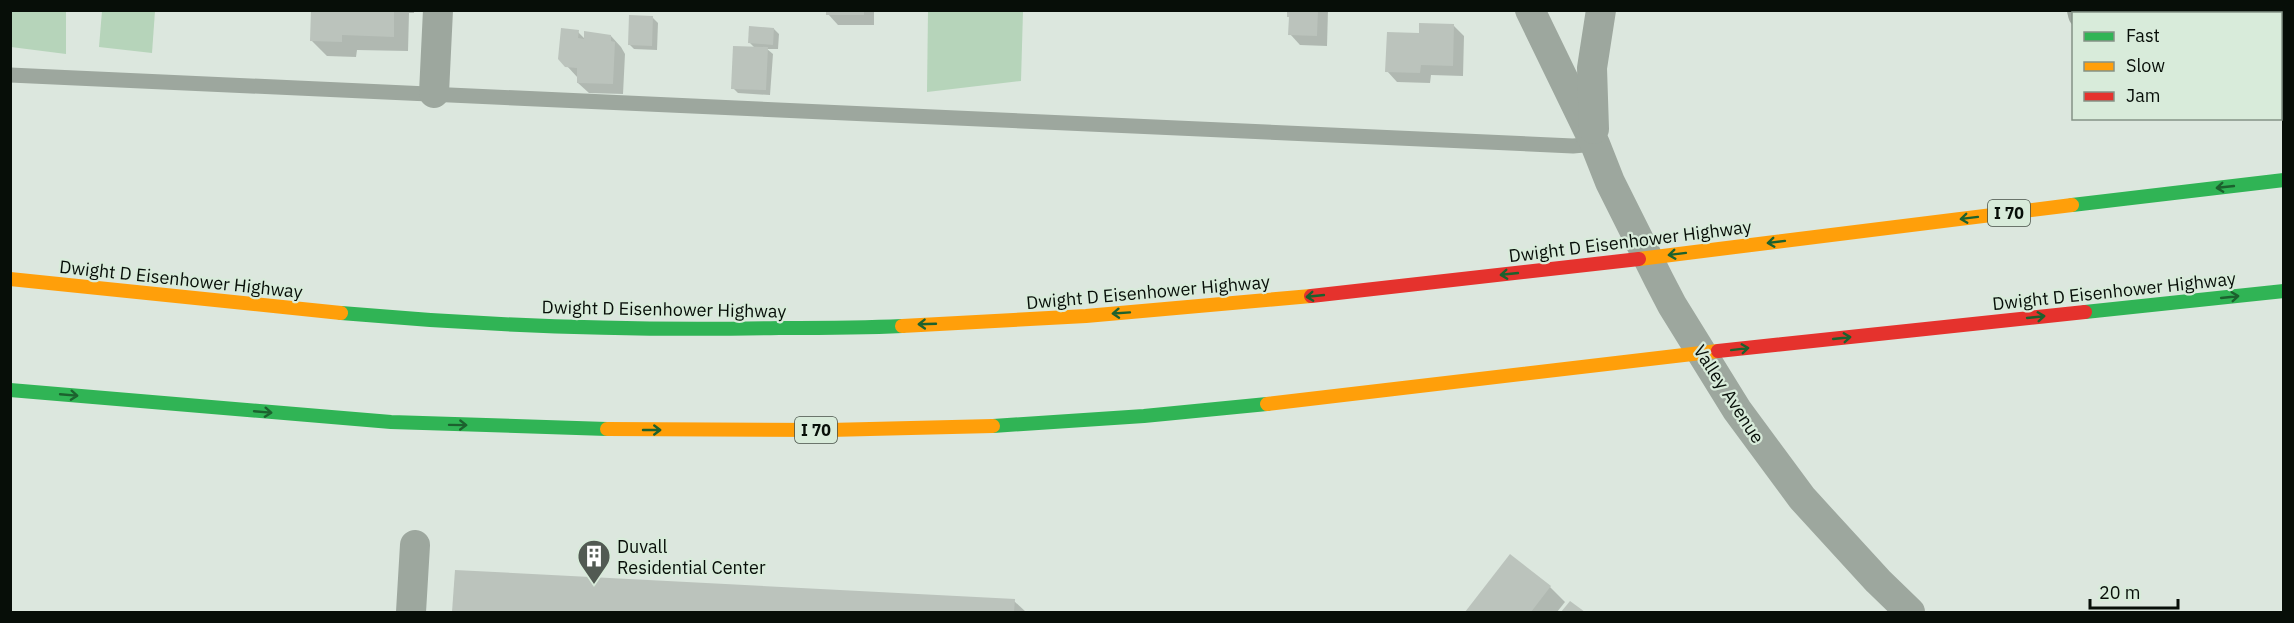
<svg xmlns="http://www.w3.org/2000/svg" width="2294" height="623" viewBox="0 0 2294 623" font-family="'IBM Plex Sans',sans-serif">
<rect width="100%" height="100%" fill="#dce7de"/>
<g fill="#b6d4ba">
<polygon points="11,10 66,11 66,54 11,47"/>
<polygon points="102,11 155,11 152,53 99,47"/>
<polygon points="928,11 1023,11 1021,81 927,92"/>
</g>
<g fill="#0003">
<polygon points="313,10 414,10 414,13 409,13 408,51 357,50 356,57 327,56 312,41"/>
<polygon points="828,10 874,10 874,25 838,25 828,14"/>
<polygon points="1289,10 1328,10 1327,46 1300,45 1290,34"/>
<polygon points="653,18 658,23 657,50 634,49 629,44"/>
<polygon points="1454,26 1464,36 1463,76 1431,75 1430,83 1397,82 1387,71 1421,34"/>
<polygon points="774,29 779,34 778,49 767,49 773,54 770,95 738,93 733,88 755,48 750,43"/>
<polygon points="578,32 585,39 611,36 621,47 625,54 623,94 589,93 578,83 578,78 567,66"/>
<polygon points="1510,556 1550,587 1565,602 1557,612 1466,612"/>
<polygon points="456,572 1014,601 1026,612 454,612"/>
</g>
<g fill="#bbc3bc">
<polygon points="311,10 394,10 394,37 342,35 342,42 310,41"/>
<rect x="826" y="10" width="38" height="5"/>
<polygon points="1287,10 1318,10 1317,36 1288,35 1289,17 1287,17"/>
<polygon points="629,15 653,16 652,46 628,45"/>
<polygon points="1419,23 1454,24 1453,66 1421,65 1420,73 1385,72 1387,32 1419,33"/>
<polygon points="749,26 774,28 773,45 748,43"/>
<polygon points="561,28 579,30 578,38 584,39 584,31 611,35 611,41 615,42 613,84 577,83 577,68 565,67 558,59"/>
<polygon points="733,46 768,47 766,90 731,89"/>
<polygon points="1510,554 1551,586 1531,612 1465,612"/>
<polygon points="455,570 1015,599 1014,612 452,612"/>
<polygon points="1570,601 1585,612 1561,612"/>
</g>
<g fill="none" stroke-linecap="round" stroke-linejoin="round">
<polyline stroke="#9da79e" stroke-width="15" points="10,75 1573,146 1595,144"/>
<g stroke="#9da79e" stroke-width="30">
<polyline points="1530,10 1595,144 1610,182 1659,280 1672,305 1737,410 1802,498 1878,581 1910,612"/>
<polyline points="2082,10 2083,14"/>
<polyline points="434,93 438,10"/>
<polyline points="1594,129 1592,68 1601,10"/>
<polyline points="411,612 415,545"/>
</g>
<g stroke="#30b455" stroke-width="14">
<polyline points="2072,205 2284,180"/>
<polyline points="2085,312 2284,291"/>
<path d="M341,313C487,326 632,331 779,328C820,328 861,328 902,326"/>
<polyline points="10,390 391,422 607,429"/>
<polyline points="993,426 1144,416 1267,404"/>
</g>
<g stroke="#ff9f0a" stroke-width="14">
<polyline points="1639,259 2072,205"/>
<polyline points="10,279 341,313"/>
<polyline points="902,326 1086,316 1311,296"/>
<polyline points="1267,404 1718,351"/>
<polyline points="607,429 829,430 993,426"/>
</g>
<g stroke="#e5322d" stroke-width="14">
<polyline points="1311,296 1639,259"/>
<polyline points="1718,351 2085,312"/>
</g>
</g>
<defs><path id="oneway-shaft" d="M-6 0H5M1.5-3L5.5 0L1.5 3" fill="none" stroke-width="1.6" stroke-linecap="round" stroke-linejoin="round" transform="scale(1.5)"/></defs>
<g stroke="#1c612e">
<use href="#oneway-shaft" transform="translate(2225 187) rotate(174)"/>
<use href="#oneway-shaft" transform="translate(1969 218) rotate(173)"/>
<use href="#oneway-shaft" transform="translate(1776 242) rotate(173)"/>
<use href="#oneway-shaft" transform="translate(1677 254) rotate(173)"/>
<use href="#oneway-shaft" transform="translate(1509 274) rotate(174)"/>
<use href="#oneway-shaft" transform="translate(1315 296) rotate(174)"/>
<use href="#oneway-shaft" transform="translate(2230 297) rotate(-6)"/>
<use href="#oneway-shaft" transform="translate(1121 313) rotate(176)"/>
<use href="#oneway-shaft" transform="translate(2036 317) rotate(-6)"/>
<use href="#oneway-shaft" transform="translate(927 324) rotate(178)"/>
<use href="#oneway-shaft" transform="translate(1842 338) rotate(-6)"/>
<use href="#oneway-shaft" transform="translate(1740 349) rotate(-7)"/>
<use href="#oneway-shaft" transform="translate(69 395) rotate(5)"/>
<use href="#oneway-shaft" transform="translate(263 412) rotate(5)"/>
<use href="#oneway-shaft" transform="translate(458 425) rotate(1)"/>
<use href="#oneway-shaft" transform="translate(652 430)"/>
</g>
<defs>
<symbol id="building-pin" viewBox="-11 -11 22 30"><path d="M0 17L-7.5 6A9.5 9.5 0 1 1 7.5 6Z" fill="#525a53" stroke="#d8ebda"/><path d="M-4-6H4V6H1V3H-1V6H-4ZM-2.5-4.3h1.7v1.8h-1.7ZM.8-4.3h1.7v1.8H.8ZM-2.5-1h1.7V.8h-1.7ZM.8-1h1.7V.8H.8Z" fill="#fff"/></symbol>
</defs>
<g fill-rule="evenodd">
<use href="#building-pin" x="575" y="537" width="38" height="52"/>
</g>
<g text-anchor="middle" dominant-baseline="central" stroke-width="4.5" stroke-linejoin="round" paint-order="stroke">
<g fill="#d8ebda" stroke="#465047" stroke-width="1.5">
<rect x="1988" y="200" width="42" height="26" rx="4.5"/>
<rect x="795" y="417" width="42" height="26" rx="4.5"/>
</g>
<g font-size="16" font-weight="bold" fill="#070e08">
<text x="2009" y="213">I 70</text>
<text x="816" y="430">I 70</text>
</g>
<g font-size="18" fill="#070e08" stroke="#d8ebda">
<text transform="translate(1630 241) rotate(-7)">Dwight D Eisenhower Highway</text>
<text transform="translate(181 279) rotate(6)">Dwight D Eisenhower Highway</text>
<text transform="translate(2114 291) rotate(-6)">Dwight D Eisenhower Highway</text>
<text transform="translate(1148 292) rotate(-5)">Dwight D Eisenhower Highway</text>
<text transform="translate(664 309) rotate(1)">Dwight D Eisenhower Highway</text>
<text transform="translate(1729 394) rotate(57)">Valley Avenue</text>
</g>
<g font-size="18" fill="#070e08" stroke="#d8ebda" text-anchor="start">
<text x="617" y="546">Duvall<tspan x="617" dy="21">Residential Center</tspan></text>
</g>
</g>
<rect width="2294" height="623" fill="none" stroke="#070e08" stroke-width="24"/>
<rect x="2072" y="12" width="210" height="108" fill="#d8ebda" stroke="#849386" stroke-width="1.5"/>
<rect x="2084" y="32" width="30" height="9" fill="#30b455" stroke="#849386" stroke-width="1.5"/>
<text x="2126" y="42" font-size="18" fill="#070e08">Fast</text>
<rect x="2084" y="62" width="30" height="9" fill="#ff9f0a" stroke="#849386" stroke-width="1.5"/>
<text x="2126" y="72" font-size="18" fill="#070e08">Slow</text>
<rect x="2084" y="92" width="30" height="9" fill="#e5322d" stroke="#849386" stroke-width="1.5"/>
<text x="2126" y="102" font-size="18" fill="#070e08">Jam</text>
<path d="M2090 599v9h88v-9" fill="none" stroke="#070e08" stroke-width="3"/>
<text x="2099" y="599" font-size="18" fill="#070e08" stroke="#d8ebda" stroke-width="4.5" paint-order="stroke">20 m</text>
</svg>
